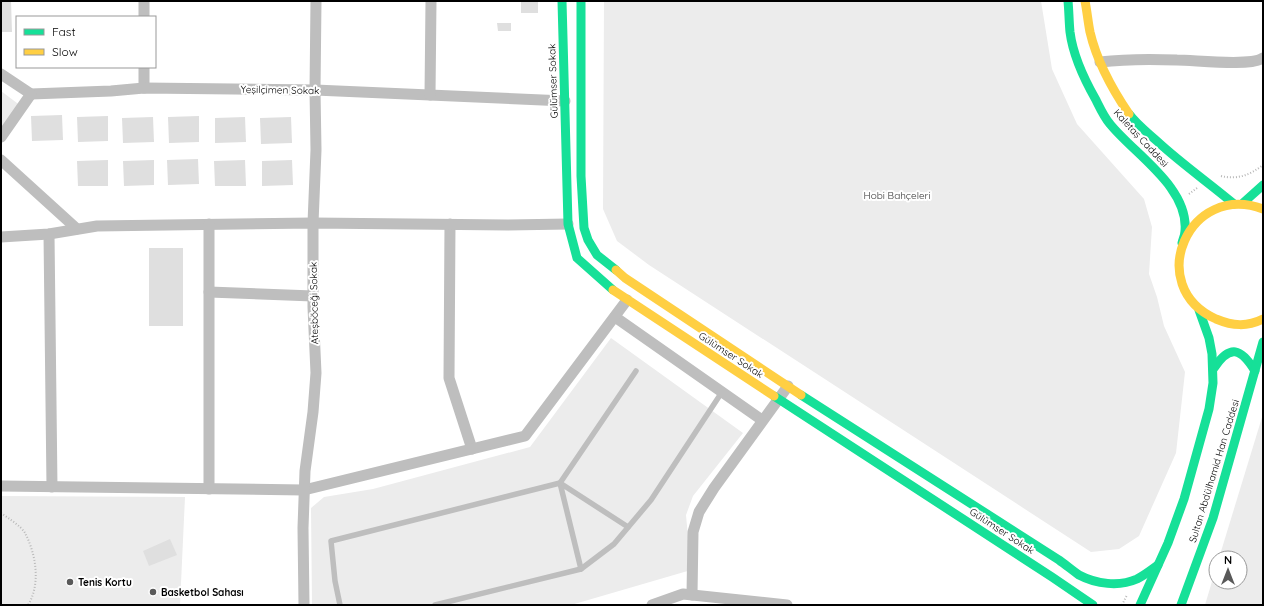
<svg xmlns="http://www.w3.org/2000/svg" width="1264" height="606" viewBox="0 0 1264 606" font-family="Quicksand,sans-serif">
<rect width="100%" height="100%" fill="#fff"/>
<g fill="#ececec">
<polygon points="604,1 1041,1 1052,69 1077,124 1144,199 1152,227 1149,274 1157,297 1164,326 1185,372 1176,453 1139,536 1119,549 1091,552 649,265 617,241 603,209"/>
<polygon points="1,91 21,106 1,133"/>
<polygon points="611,338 743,433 693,496 686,515 691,570 571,605 312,605 311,508 324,497 373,489 530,447"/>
<polygon points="1263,414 1263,605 1205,605 1216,568 1216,582 1240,582 1240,558 1219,558"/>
<polygon points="1,496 185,497 180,605 1,605"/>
</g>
<g fill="#dfdfdf">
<polygon points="11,1 12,32 1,32 1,2"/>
<rect x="521" y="1" width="17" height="12"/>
<polygon points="497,23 511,23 511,31 498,31"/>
<polygon points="62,115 63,140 32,141 31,116"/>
<polygon points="108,116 108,141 78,142 77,117"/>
<polygon points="199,116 199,142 169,143 168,117"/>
<polygon points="153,117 154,142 123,143 122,118"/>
<polygon points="245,117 246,142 215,143 215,118"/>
<polygon points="291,117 292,143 261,144 260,118"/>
<polygon points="198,159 199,184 168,185 167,160"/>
<polygon points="108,160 108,186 78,186 77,161"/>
<polygon points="154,160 154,185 124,186 123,161"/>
<polygon points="245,160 246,186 215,186 214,161"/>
<polygon points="292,160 293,185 262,186 262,161"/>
<rect x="149" y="248" width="34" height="78"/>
<polygon points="170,539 177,555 149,566 143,551"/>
</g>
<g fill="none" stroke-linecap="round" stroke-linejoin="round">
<g stroke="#b9b9b9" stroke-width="2" stroke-dasharray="1 2" stroke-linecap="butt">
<path d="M1221,176C1237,180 1250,175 1263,165"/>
<polyline points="1189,194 1197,188"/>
<path d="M1,513C8,518 21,526 25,533C36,554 41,584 28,605"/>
<polyline points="1122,605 1127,595"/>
</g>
<g stroke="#bebebe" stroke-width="5.5">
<polyline points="581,569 560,483 628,527"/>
<polyline points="340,605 335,581 331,541 560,483 636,371"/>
<polyline points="435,605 581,569 614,544 651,500 722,392"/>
</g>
<g stroke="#bebebe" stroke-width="11">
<polyline points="144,1 144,17"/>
<path d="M1100,62C1125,59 1152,59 1177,60C1195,60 1251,67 1263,58"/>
<polyline points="144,67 144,88"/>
<polyline points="1,74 31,94 111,91 144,88 315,90 565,101"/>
<polyline points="430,95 431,1"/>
<polyline points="1,137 31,94"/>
<polyline points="1,160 77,229"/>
<polyline points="450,224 449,378 472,449"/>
<polyline points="49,234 52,487"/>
<polyline points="1,237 49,234 97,226 313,223 508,225 568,224"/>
<polyline points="209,292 313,296"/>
<polyline points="615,317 762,420"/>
<polyline points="1,486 304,490 525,436 627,300"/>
<polyline points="209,489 209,224"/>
<polyline points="692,595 693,532 699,512 714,488 788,386"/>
<polyline points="304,605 303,528 305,471 313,412 316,373 313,307 313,223 316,150 315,90 316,1"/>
<polyline points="652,605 683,594 787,605"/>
</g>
<g stroke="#16e098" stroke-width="9">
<polyline points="562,1 568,224 577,258 613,290"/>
<polyline points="581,1 581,176 584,228 588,240 597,255 616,270"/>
<path d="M1068,1C1069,11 1069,22 1070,32C1073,56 1084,79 1096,100C1100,108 1104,117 1110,124C1134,154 1189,187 1185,231C1185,235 1183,239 1182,243"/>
<path d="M1129,114C1137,125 1148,133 1158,142C1182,164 1209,183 1234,204"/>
<polyline points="1243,203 1263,185"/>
<path d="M1214,368C1230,344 1241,348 1255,371"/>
<path d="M801,395L1059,560C1066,565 1072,570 1079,575C1096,584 1119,587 1137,579C1145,575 1151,570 1158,565"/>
<polyline points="774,396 1052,577 1093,605"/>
<polyline points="1140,605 1168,543 1184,499 1209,409 1213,383 1212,354 1209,338 1199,310"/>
<polyline points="1181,605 1213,518 1263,342"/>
</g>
<g stroke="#ffcf43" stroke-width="9">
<path d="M1085,1C1087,11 1088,22 1090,32C1097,62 1112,89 1129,114"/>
<path d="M1263,209C1189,181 1143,286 1216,319C1233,326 1247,327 1263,319"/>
<polyline points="616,270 625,278 801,395"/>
<polyline points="613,290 774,396"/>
</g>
</g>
<g fill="#595959" stroke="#fff" stroke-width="1.5">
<circle cx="70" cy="582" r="4"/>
<circle cx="153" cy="592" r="4"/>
</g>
<g text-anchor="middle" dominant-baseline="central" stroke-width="4" stroke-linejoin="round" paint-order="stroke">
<g font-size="10" fill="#000" stroke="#fff">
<text transform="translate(553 81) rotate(-92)">Gülümser Sokak</text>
<text transform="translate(280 90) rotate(1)">Yeşilçimen Sokak</text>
<text transform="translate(1141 138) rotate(47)">Kaletaş Caddesi</text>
<text transform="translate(314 303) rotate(-91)">Ateşböceği Sokak</text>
<text transform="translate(731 355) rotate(33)">Gülümser Sokak</text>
<text transform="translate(1214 471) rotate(-73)">Sultan Abdülhamid Han Caddesi</text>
<text transform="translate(1002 531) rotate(33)">Gülümser Sokak</text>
</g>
<g font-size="10" fill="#333" stroke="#fff">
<text x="897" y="195">Hobi Bahçeleri</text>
</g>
<g font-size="10" font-weight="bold" fill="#000" stroke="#fff" text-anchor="start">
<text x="78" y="582">Tenis Kortu</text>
<text x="161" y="592">Basketbol Sahası</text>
</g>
</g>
<rect width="1264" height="606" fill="none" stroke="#000000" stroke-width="4"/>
<rect x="16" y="16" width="140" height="52" fill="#ffffff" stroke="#999999"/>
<rect x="24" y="29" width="20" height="6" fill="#16e098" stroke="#999999"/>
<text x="52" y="36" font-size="12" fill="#000000">Fast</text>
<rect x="24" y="49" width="20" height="6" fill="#ffcf43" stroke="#999999"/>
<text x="52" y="56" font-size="12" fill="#000000">Slow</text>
<g transform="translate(1228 570)"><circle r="19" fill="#ffffff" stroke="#999999"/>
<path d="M0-3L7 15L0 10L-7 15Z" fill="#595959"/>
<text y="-6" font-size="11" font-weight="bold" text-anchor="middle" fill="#000000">N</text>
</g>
</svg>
